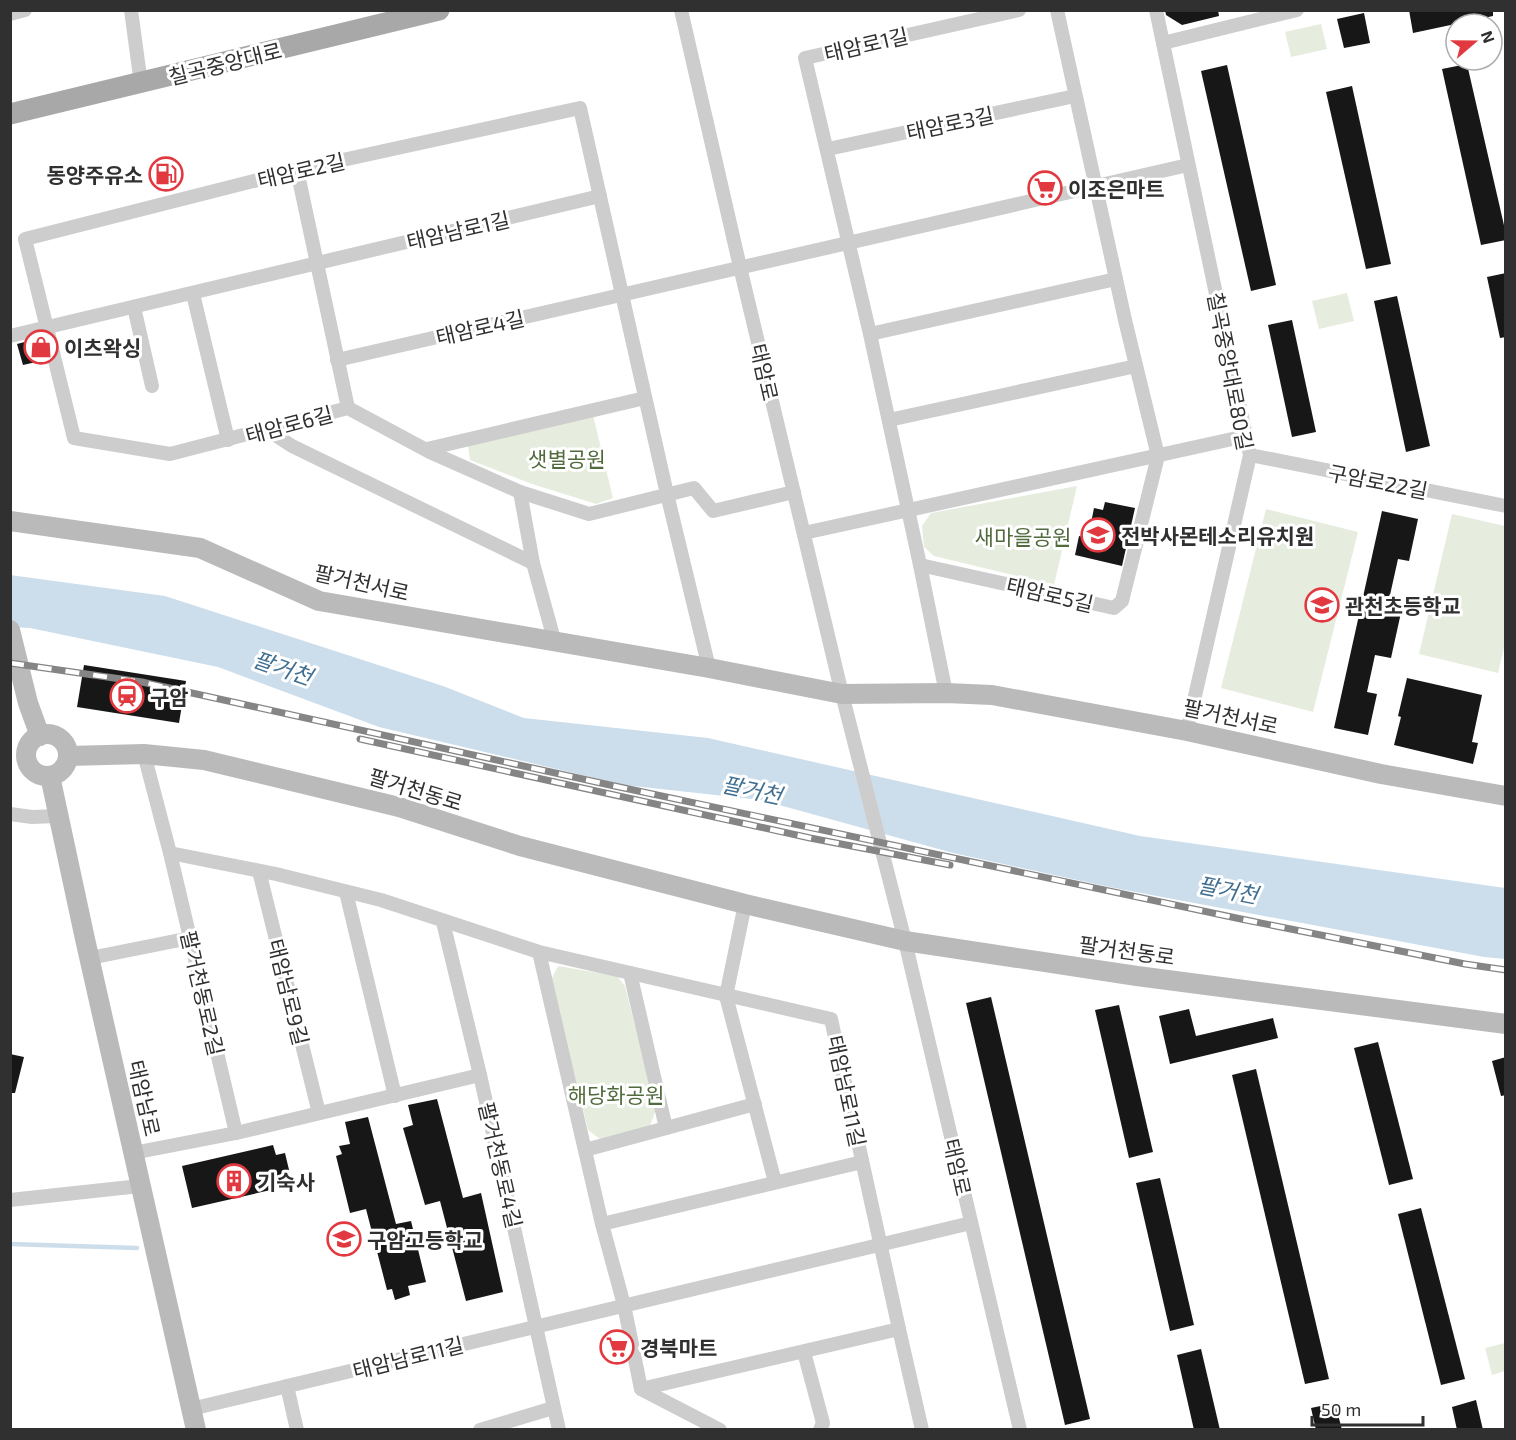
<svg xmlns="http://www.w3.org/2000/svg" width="1516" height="1440" viewBox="0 0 1516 1440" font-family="'Exo 2','Noto Sans KR',sans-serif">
<rect width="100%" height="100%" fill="#fff"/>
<g fill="#e6eddf">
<polygon points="1321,24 1327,49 1291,57 1285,32"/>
<polygon points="1347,293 1354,321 1319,329 1312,301"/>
<polygon points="593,415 613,498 596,504 532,484 470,460 468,445"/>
<polygon points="1077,486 1054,585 934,556 924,547 922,526 931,513"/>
<polygon points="1266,509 1358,532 1313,712 1221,688"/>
<polygon points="1452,514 1505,526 1506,639 1498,673 1419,654"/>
<polygon points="558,966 617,976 625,986 656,1109 650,1126 600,1139 588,1130 551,980"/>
<polygon points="1505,1343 1505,1371 1492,1375 1485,1348"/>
</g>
<polygon fill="#ccdeec" points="10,575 165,596 443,686 524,718 708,738 1140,836 1505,888 1505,959 1484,957 1114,888 953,853 761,800 624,785 379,727 218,667 30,628 11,627"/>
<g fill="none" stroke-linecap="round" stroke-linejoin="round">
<polyline stroke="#ccdeec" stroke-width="4.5" points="10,1244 137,1248"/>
</g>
<g fill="#171717">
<polygon points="1165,10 1218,10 1219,16 1182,25 1166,15"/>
<polygon points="1409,10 1493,10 1493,16 1413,33"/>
<polygon points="1364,13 1370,43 1344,48 1337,19"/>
<polygon points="1467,64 1506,234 1506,240 1481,245 1442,69"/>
<polygon points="1227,65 1276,285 1251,291 1201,71"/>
<polygon points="1352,86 1391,264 1366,269 1326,92"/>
<polygon points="1506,273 1506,337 1500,338 1487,277"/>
<polygon points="1397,296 1430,446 1406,452 1374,301"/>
<polygon points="1292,320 1316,432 1292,437 1268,325"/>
<polygon points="40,338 45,360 23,365 17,344"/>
<polygon points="1105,502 1135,508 1122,566 1075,555 1079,536 1088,538 1094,508 1103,510"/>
<polygon points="1382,511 1418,519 1409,561 1398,559 1390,595 1404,599 1391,658 1375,655 1367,692 1377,694 1368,735 1334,728"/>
<polygon points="84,665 186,681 179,723 77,707"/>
<polygon points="1407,678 1482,695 1472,742 1478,743 1473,764 1394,745 1401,717 1398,716"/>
<polygon points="991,997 1090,1419 1065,1425 966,1003"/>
<polygon points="1119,1005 1153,1152 1129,1158 1095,1010"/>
<polygon points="1189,1009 1196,1036 1273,1018 1278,1038 1170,1064 1159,1016"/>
<polygon points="1378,1042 1413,1179 1389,1185 1354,1048"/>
<polygon points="10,1054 24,1057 15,1093 10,1093"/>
<polygon points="1506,1057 1506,1095 1501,1096 1492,1061"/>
<polygon points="1256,1069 1329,1379 1305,1384 1232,1075"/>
<polygon points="437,1099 463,1198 481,1193 503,1292 466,1301 440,1201 425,1205 403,1128 413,1125 408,1105"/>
<polygon points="368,1117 396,1224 411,1221 426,1282 408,1286 410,1295 395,1300 392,1289 387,1290 366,1209 350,1213 336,1156 342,1154 339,1146 350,1144 345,1122"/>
<polygon points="273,1145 276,1155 285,1153 290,1174 281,1176 284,1187 192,1208 182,1166"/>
<polygon points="1160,1178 1194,1325 1170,1331 1136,1183"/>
<polygon points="1421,1208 1465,1379 1441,1385 1398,1214"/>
<polygon points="1201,1349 1220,1430 1194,1430 1177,1355"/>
<polygon points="1476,1400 1483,1430 1457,1430 1452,1407"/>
<polygon points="1335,1403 1342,1430 1316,1430 1311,1408"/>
</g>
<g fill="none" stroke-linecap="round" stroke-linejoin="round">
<g stroke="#cdcdcd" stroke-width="14">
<polyline points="131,10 141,84"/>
<polyline points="681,10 740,267 842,694 905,941 1020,1430"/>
<polyline points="1019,10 805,58 870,334 920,565 1114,608 1122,601 1158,456 1125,320 1057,10"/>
<polyline points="1156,10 1250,455 1187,731"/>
<polyline points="10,14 25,10"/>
<polyline points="1163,43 1297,10"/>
<polyline points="828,149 1075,96"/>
<polyline points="297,170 348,408"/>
<polyline points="193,294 228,440"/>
<polyline points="134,307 152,386"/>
<polyline points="870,334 1116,279"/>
<polyline points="10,336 600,196"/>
<polyline points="337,360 1188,165"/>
<polyline points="889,420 1136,366"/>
<polyline points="266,429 292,446 533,563"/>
<polyline points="427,449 645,398"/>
<polyline points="1250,455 1506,506"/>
<polyline points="520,492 533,563 555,643"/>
<polyline points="804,533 1246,436"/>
<polyline points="920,565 946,693"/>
<polyline points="709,668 667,494 580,108 297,170 25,239 74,438 170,454 348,408 430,452 520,492 589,514 694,488 713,511 794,492"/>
<polyline points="144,754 170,853 236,1133"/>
<polyline points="10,814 32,817 57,816"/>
<polyline points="170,853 276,874 381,900 539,952 831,1019 899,1329 641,1389 624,1305 602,1224 539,952"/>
<polyline points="259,871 319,1113"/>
<polyline points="346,892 395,1096"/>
<polyline points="745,904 726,996 775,1182"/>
<polyline points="443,922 480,1075 559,1430"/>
<polyline points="90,958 190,938"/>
<polyline points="630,973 666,1128"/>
<polyline points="585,1150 755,1104"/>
<polyline points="133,1153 236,1133 480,1075"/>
<polyline points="10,1200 140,1186"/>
<polyline points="602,1224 862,1162"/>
<polyline points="899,1329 922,1430"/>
<polyline points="804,1352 823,1423 820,1430"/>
<polyline points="287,1386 297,1430"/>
<polyline points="641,1389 720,1430"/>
<polyline points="191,1409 971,1223"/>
<polyline points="480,1430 553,1408"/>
</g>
<g stroke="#bababa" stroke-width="20">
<polyline points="10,521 200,548 319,601 709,668 842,694 946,693 992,695 1187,731 1381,774 1506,796"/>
<polyline points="10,630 28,703 40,736"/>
<circle cx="47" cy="755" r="21"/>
<polyline points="68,756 144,754 204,760 399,807 520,846 745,904 905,941 1137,976 1506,1024"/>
<polyline points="50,776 85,939 196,1430"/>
</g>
<polyline stroke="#a8a8a8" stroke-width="21" points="10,114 439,10"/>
<defs>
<g id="rail">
<polyline points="10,663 142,682 610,785 1241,919 1465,964 1506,970"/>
<polyline points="360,739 810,838 950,865"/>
</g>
</defs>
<use href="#rail" stroke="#858585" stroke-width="7"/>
<use href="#rail" stroke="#fff" stroke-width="4.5" stroke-dasharray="14" stroke-linecap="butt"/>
</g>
<defs>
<symbol id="fuel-ring" viewBox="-11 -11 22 22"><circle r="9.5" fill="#fff" stroke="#e1393f" stroke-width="1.5"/><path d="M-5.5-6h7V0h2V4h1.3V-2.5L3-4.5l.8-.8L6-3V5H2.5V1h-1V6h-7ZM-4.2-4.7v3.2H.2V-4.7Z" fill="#e1393f"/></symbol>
<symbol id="supermarket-ring" viewBox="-11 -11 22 22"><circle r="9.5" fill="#fff" stroke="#e1393f" stroke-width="1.5"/><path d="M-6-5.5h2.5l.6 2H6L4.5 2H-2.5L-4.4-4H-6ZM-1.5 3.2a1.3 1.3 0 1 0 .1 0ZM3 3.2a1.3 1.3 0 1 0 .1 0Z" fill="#e1393f"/></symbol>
<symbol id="shop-ring" viewBox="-11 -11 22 22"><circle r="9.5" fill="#fff" stroke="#e1393f" stroke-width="1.5"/><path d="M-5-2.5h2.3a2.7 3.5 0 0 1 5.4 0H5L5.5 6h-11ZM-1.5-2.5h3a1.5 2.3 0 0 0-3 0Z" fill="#e1393f"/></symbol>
<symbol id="school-ring" viewBox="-11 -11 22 22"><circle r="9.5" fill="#fff" stroke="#e1393f" stroke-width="1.5"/><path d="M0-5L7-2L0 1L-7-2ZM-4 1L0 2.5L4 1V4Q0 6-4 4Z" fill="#e1393f"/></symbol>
<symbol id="station-ring" viewBox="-11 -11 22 22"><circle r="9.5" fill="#fff" stroke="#e1393f" stroke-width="1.5"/><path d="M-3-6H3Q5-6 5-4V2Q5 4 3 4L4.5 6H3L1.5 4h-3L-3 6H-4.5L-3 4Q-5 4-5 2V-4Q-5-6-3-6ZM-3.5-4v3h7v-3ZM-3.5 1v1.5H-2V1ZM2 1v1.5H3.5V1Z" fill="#e1393f"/></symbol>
<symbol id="building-ring" viewBox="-11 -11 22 22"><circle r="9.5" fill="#fff" stroke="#e1393f" stroke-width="1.5"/><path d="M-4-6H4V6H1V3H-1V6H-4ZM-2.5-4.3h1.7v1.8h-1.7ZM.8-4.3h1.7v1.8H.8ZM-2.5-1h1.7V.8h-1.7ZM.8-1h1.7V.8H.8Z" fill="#e1393f"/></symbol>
</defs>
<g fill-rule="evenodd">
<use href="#fuel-ring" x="147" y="155" width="38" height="38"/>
<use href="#supermarket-ring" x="1026" y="169" width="38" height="38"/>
<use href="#shop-ring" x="22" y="328" width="38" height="38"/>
<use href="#school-ring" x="1079" y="516" width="38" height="38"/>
<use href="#school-ring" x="1303" y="586" width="38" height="38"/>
<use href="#station-ring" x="108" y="677" width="38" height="38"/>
<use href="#building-ring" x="215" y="1162" width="38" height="38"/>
<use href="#school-ring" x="325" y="1220" width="38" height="38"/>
<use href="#supermarket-ring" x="598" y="1328" width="38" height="38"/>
</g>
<g text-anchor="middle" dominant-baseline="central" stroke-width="6" stroke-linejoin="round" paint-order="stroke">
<g font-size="21" fill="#303030" stroke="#fff">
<text transform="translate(866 44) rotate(-13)">태암로1길</text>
<text transform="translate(225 63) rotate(-14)">칠곡중앙대로</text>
<text transform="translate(950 123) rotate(-12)">태암로3길</text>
<text transform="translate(301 170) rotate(-13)">태암로2길</text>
<text transform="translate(458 230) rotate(-13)">태암남로1길</text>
<text transform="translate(480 327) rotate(-13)">태암로4길</text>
<text transform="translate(1231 371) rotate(79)">칠곡중앙대로80길</text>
<text transform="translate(765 372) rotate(77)">태암로</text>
<text transform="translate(289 424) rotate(-15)">태암로6길</text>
<text transform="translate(1378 481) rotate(11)">구암로22길</text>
<text transform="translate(362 582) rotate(13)">팔거천서로</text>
<text transform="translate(1050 594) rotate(13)">태암로5길</text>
<text transform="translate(1231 716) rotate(12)">팔거천서로</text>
<text transform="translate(416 789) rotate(17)">팔거천동로</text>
<text transform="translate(1127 950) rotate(8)">팔거천동로</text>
<text transform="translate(289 992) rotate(76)">태암남로9길</text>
<text transform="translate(203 993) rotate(77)">팔거천동로2길</text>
<text transform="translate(847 1091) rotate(78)">태암남로11길</text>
<text transform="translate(145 1098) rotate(77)">태암남로</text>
<text transform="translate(501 1165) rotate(77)">팔거천동로4길</text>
<text transform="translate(958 1167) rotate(77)">태암로</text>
<text transform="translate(408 1357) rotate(-14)">태암남로11길</text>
</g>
<g font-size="21" font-weight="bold" fill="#303030" stroke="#fff" text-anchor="start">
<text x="143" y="174" text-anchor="end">동양주유소</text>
<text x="1068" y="188">이조은마트</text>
<text x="64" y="347">이츠왁싱</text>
<text x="1121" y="535">전박사몬테소리유치원</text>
<text x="1345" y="605">관천초등학교</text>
<text x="150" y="696">구암</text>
<text x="257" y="1181">기숙사</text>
<text x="367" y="1239">구암고등학교</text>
<text x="640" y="1347">경북마트</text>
</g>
<g font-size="21" fill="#526b3e" stroke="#fff">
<text x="567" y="458">샛별공원</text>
<text x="1023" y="536">새마을공원</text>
<text x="616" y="1094">해당화공원</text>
</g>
<g font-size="22" font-style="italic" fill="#406f91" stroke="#fff">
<text transform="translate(283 667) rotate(19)">팔거천</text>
<text transform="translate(752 789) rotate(12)">팔거천</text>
<text transform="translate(1228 889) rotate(11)">팔거천</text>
</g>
</g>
<rect width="1516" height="1440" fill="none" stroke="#303030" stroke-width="24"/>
<g transform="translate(1474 42) rotate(70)"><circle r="28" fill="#ffffff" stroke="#acacac" stroke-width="1.5"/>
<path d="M0-4.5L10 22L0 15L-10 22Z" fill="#e1393f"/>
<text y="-9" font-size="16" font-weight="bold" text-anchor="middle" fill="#303030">N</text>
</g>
<path d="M1312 1416v9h111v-9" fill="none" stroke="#303030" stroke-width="3"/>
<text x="1321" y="1416" font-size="18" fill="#303030" stroke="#ffffff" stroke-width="4.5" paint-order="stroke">50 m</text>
</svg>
